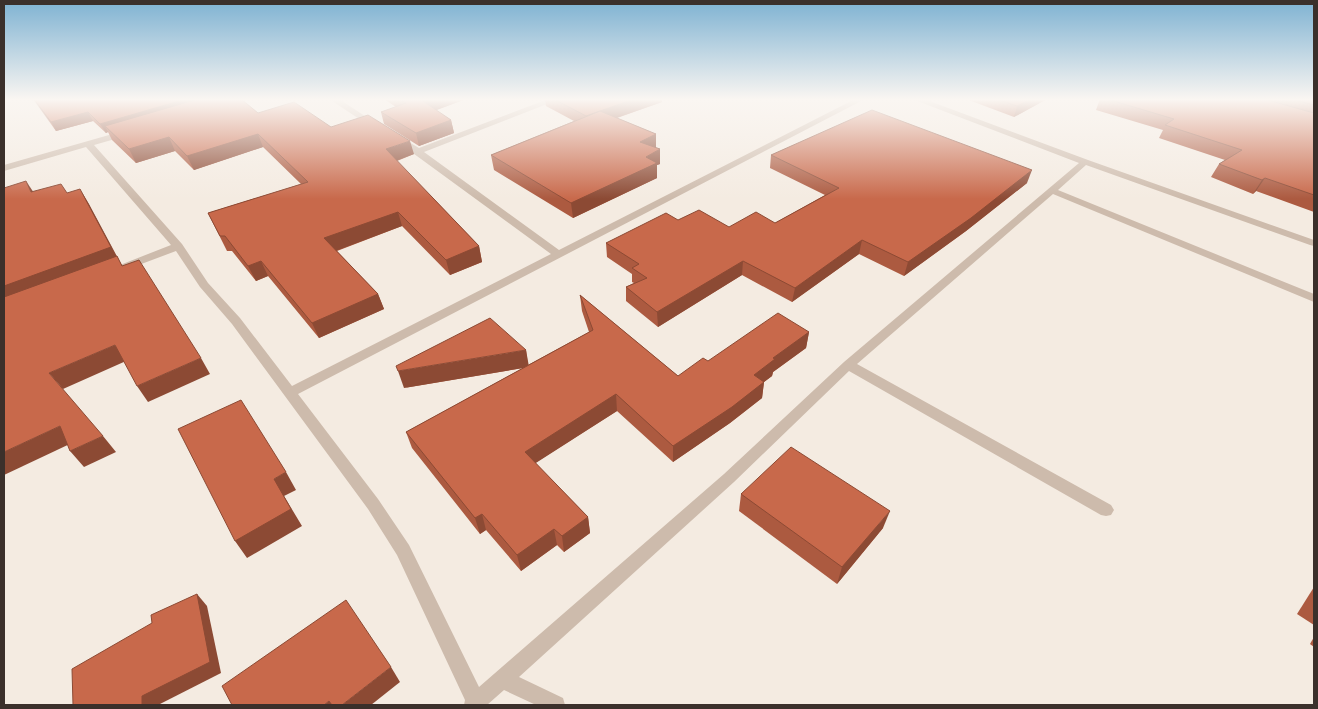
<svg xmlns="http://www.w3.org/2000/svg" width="1318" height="709" viewBox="0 0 1318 709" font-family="Raleway,sans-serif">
<rect width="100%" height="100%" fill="#f4ebe1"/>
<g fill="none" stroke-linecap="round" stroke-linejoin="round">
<g fill="#cdbbac" fill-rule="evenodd">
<polygon points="329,99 339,99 380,126 373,128"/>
<polygon points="548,99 560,99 424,152 559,250 855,99 865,99 298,394 378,499 409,545 479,687 724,474 844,362 1079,163 912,99 924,99 1088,160 1314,240 1314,246 1310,245 1086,165 1058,190 1314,294 1314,302 1053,194 857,364 1111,505 1114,510 1111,515 1106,516 1101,515 849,371 734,482 519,677 563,698 565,705 536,705 504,690 487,705 464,705 465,700 397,555 368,509 232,324 200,287 176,251 128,269 124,270 119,267 120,265 171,245 86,147 4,171 4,165 123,131 129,131 129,135 94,145 182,244 208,283 240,318 292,386 551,254 395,140 402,138 419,148"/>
</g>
</g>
<g fill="#ac5a40">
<polygon points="33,99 241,99 258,113 331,127 414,154 397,161 479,246 482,262 450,275 402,226 337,251 378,294 384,309 319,338 268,276 256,281 232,251 227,251 208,213 301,184 263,147 194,170 175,151 136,163 112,140 108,132 106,133 93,121 56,131"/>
<polygon points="384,99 466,99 436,110 451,120 454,133 419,146 384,124 381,112 396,107"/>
<polygon points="545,99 662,99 662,102 617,118 656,134 656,148 660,164 657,165 657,178 573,218 494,170 491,155 574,121 546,106"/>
<polygon points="966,99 1047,99 1014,117"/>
<polygon points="1100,99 1314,99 1314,212 1256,191 1253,194 1211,177 1219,164 1225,160 1159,138 1163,130 1096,110"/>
<polygon points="771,155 1027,183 966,231 904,276 859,254 792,302 742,275 658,327 626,301 626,287 634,283 632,282 632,274 607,257 606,243 678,220 729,227 775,223 825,195 770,168"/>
<polygon points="580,295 678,376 708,361 809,332 806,348 773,372 772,376 764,382 762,398 730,423 673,462 617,411 535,463 588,517 590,533 564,552 557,545 521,571 486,530 480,534 412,448 406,432 523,368 404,388 526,350 528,365 589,332 582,311"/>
<polygon points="741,494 883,528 837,584 739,511"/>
<polygon points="1314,587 1314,625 1297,614"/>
<polygon points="1314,637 1314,647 1310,644"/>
</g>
<g fill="#8c4a34">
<polygon points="186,99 221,99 105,126 108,132 106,133 100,124"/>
<polygon points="429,99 466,99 426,114 423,101"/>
<polygon points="634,99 662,99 662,102 587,128 586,116"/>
<polygon points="1031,99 1047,99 1014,117 1017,106"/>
<polygon points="88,112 93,121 56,131 51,122"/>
<polygon points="451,120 454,133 419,146 416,133"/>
<polygon points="258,134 263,147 194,170 187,156"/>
<polygon points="656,134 656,148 640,142"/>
<polygon points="169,137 175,151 136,163 129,149"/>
<polygon points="410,141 414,154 390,163 386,149"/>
<polygon points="660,149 660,164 657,165 657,178 573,218 571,203"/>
<polygon points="1032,170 1027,183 966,231 904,276 908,262"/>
<polygon points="1265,178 1256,191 1253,194 1262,180"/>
<polygon points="26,181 36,196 31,192"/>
<polygon points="80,189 89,204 120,262 126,272 4,307 4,286"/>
<polygon points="398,212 402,226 330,253 324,238"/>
<polygon points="862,240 859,254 792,302 795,288"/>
<polygon points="479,246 482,262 450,275 446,260"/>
<polygon points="261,261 268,276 256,281 248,266"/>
<polygon points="743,261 742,275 658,327 657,312"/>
<polygon points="378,294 384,309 319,338 312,323"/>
<polygon points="809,332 806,348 773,372 772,376 752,391 754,375 773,358"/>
<polygon points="115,345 126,361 63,389 49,373"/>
<polygon points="526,350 529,367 404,388 398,371"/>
<polygon points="201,358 210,374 148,402 137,386"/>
<polygon points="764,382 762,398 730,423 673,462 673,446"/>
<polygon points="616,394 617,411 528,468 525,452"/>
<polygon points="60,426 74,442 4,475 4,452"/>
<polygon points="103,436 116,452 84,467 70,451"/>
<polygon points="286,472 296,490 284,496 302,526 247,558 235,541 274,479"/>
<polygon points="890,511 883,528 837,584 842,567"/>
<polygon points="482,514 486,530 480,534 475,518"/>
<polygon points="588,517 590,533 564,552 562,536"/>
<polygon points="554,529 557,545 521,571 517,555"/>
<polygon points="197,594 207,606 221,673 158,705 142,705 142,696"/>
<polygon points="391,667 400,682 371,705 342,705"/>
<polygon points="329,701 333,705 324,705"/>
</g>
<g fill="#c8694b" stroke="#8c4a34">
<polygon points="34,99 186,99 100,124 88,112 51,122"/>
<polygon points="198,99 241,99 258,113 294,102 331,127 368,115 410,141 386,149 479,246 446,260 398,212 324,238 378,294 312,323 261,261 248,266 225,236 220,236 208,213 308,182 258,134 187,156 169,137 129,149 105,126"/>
<polygon points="400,99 429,99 423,101 451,120 416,133 381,112 406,103"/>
<polygon points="554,99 634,99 586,116"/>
<polygon points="997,99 1031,99 1017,106"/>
<polygon points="1107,99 1264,99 1314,113 1314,195 1265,178 1262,180 1219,164 1242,150 1165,125 1174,119"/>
<polygon points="1292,99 1314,99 1314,105"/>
<polygon points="872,110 1032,170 971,218 908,262 862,240 795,288 743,261 657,312 626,287 647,278 632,268 639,264 606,243 666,213 678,220 699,210 729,227 756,212 775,223 839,188 771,155"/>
<polygon points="600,111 656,134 640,142 660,149 646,157 657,163 571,203 491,155"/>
<polygon points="26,181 31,192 61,184 67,193 80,189 111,247 4,286 4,188"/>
<polygon points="117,256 122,266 139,260 201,358 137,386 115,345 49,373 103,436 70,451 60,426 4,452 4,297"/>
<polygon points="580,295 678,376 703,358 708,361 778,313 809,332 773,358 775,359 754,375 764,382 732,407 673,446 616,394 525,452 588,517 562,536 554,529 517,555 482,514 475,518 406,432 593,330"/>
<polygon points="490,318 526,350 398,371 396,366"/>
<polygon points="241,400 286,472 274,479 291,509 235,541 178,429"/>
<polygon points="791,447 890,511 842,567 741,494"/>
<polygon points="197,594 210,662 142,696 142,705 73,705 72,669 152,623 151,615"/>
<polygon points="346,600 391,667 342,705 332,705 329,701 324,705 232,705 222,686"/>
</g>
<linearGradient id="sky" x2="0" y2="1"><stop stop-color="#7eb2d2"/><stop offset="0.5" stop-color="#faf6f2"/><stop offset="1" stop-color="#faf6f2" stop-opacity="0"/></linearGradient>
<rect width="1318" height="199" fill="url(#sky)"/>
<rect width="1318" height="709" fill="none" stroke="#3b302b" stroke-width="10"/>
</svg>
